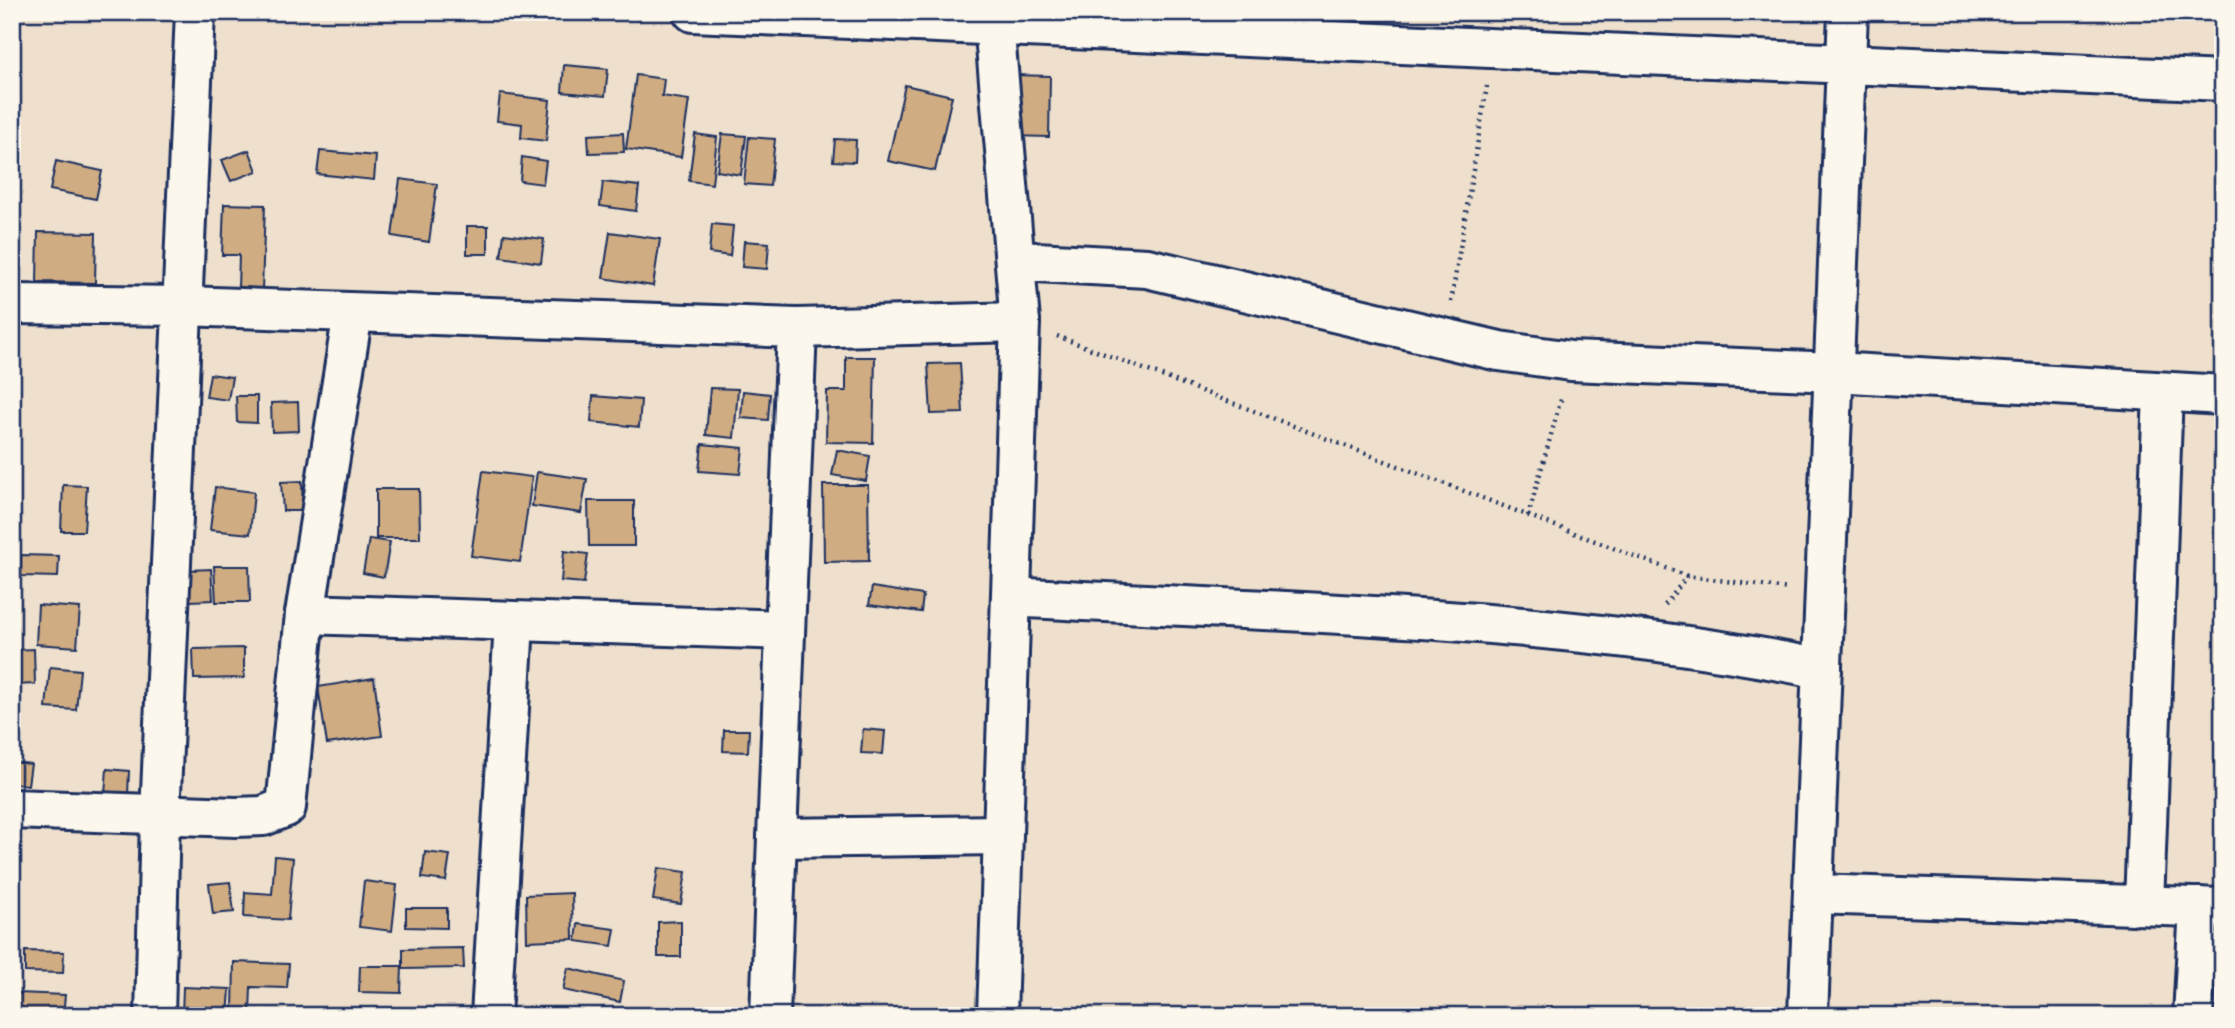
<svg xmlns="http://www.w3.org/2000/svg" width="2235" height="1028" viewBox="0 0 2235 1028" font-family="'Comic Neue',sans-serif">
<rect width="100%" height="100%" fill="#eee0cc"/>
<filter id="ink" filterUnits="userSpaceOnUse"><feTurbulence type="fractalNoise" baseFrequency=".0143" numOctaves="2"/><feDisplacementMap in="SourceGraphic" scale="14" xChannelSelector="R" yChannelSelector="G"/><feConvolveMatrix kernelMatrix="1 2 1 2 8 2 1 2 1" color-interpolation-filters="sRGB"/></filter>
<g filter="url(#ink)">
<g fill="#d0ac82" stroke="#1b2f5e" stroke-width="2">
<polygon points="564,65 608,69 605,96 562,92"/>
<polygon points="636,75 664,79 662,96 689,100 681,157 626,149"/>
<polygon points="1013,75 1050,76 1049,137 1011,136"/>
<polygon points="905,85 952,96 935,171 888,161"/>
<polygon points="500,94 550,100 546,141 521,138 522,124 497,121"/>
<polygon points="623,133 624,152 589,153 588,135"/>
<polygon points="695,134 717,137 712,184 689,181"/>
<polygon points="722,134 746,136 741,175 717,171"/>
<polygon points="749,137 775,139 770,186 744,184"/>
<polygon points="835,139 856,140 855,162 833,161"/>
<polygon points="249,150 257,171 231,181 222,160"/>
<polygon points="320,151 376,156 374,180 317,174"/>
<polygon points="522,157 546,161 543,184 520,181"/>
<polygon points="56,161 102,171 96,199 50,190"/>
<polygon points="400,179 437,184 429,242 392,236"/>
<polygon points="603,182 639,186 636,211 600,206"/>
<polygon points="224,204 265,205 262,290 238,288 239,255 222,255"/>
<polygon points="712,224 733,226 730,256 709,253"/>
<rect x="467" y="226" width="21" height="28"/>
<polygon points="38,232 96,233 95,283 37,282"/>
<polygon points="610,232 660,239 653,286 603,278"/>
<polygon points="504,234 544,239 541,263 501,257"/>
<polygon points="744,241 769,243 767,269 742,267"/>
<polygon points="846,357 875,357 873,443 826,442 827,391 846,391"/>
<polygon points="960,363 963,413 931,414 928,364"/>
<polygon points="210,374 232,377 228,400 206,397"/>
<polygon points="710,388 738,389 734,438 706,435"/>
<polygon points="743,391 770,394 768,420 741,418"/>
<polygon points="236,396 257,396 257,423 237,422"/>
<polygon points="593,396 641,400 639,427 591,422"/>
<polygon points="298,402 299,431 272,432 271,403"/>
<polygon points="702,444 743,448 740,474 699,471"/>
<polygon points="837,450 870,456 866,481 832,475"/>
<polygon points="483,471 532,477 520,562 471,556"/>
<polygon points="537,472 587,479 581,513 532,506"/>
<polygon points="302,481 303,511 283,511 281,482"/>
<polygon points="63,485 87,486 84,531 61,531"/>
<polygon points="823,485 868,485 869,561 824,562"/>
<polygon points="215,487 254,492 250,534 210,530"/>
<polygon points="376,489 419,489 420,538 376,538"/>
<polygon points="588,501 634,501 634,546 589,546"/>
<polygon points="369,539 390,542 384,577 363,573"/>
<polygon points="564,551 588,554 584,583 561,581"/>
<polygon points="21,555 59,556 58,577 21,576"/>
<polygon points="214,566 249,566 250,602 216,602"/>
<polygon points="211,569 213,600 190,601 189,570"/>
<polygon points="872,587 923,595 921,612 869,605"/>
<polygon points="38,605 80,608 77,647 36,644"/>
<polygon points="244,648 244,678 194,679 193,649"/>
<polygon points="34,649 35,684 15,685 14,650"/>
<polygon points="50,667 80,670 76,710 46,708"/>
<polygon points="374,678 382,736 327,744 318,687"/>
<polygon points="863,729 885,731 883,754 861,753"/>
<polygon points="724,730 749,730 748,752 723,751"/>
<polygon points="12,762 31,764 28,785 12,783"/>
<polygon points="107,769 129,771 128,795 105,794"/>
<polygon points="425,852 450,855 446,881 422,878"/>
<polygon points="275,856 293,858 288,920 244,917 245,892 272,894"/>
<polygon points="658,868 686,872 681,904 653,900"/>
<polygon points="364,881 397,885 392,931 359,927"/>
<polygon points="230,882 234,912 213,914 209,884"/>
<polygon points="572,893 573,939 527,941 526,895"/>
<polygon points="406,908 447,908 447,928 406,927"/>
<polygon points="681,921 681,957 658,957 658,922"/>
<polygon points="578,924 615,929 612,946 576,941"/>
<polygon points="463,948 464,968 403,969 403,949"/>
<polygon points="25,951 64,952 63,973 25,972"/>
<polygon points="234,962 289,964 287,988 251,987 250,1013 233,1012"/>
<polygon points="360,966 402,966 401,993 359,992"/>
<polygon points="568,968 624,981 620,1002 563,990"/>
<polygon points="183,987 230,989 228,1016 182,1016"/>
<polygon points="18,993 65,995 63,1016 17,1016"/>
</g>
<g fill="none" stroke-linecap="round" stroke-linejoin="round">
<defs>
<g id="minor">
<polyline points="993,12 1020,322 997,1016"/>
<polyline points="1017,261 1147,268 1499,351 1571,361 1834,372 2223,395"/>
<polyline points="12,304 184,306 797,328 1020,322"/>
<path d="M1011,597C1281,613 1556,615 1822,669"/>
<polyline points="305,614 785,630"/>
<polyline points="12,809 236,817 263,816 286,807 305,614 353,313"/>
<polyline points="777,838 1003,835"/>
<polyline points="1813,894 2223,908"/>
<polyline points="2144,905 2163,392"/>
<polyline points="155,1016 160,816 195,12"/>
<polyline points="491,1016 514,623"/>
<polyline points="770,1016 797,328"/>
<polyline points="1808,1016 1848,12"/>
<polyline points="2193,1016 2199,907"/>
</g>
<polyline id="tertiary" points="693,12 2223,81"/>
</defs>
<use href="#minor" stroke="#1b2f5e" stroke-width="44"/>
<use href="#tertiary" stroke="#1b2f5e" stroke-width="44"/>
<g stroke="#1b2f5e" stroke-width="4.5" stroke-dasharray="2 5" stroke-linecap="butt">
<polyline points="1451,302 1487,86"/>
<polyline points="1057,336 1687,576"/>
<polyline points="1528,516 1562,396"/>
<polyline points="1665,605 1687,576 1788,589"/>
</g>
<use href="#minor" stroke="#fbf7ec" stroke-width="38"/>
<use href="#tertiary" stroke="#fbf7ec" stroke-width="38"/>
</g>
</g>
<rect width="2235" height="1028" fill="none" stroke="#fbf7ec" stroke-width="42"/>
<rect x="21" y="21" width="2193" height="986" fill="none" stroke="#1b2f5e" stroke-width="2.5" filter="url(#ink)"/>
</svg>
